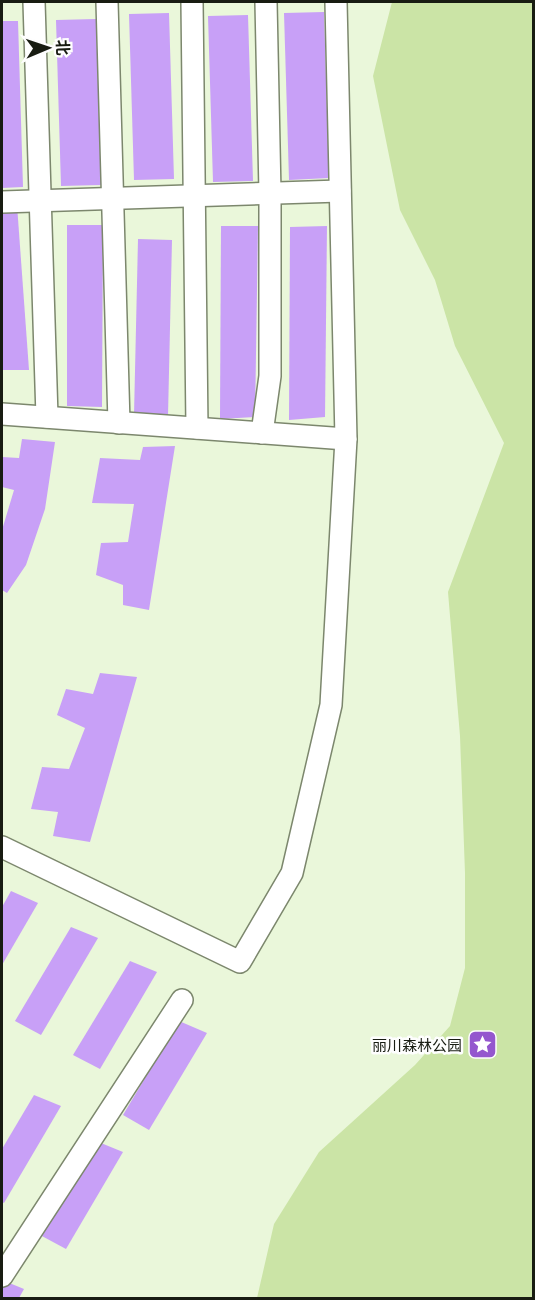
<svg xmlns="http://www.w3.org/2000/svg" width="535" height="1300" viewBox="0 0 535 1300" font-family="Literata,'Noto Sans SC',serif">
<rect width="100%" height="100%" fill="#eaf7da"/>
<polygon fill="#cbe4a6" points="392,2 533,2 533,1298 257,1298 274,1224 319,1152 415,1065 450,1026 465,968 465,873 460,736 448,592 504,443 455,346 435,280 400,210 373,76"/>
<g fill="#c8a0f7">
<polygon points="324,12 329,178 289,180 284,13"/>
<polygon points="169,13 174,179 134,180 129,14"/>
<polygon points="248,15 253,181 213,182 208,16"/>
<polygon points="96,19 101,185 61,186 56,20"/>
<polygon points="2,21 18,21 23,187 2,188"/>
<polygon points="17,205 29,370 2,370 2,206"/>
<polygon points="67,225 103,225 102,407 67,406"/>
<polygon points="221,226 258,226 255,417 220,419"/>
<polygon points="327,226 325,417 289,420 290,227"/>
<polygon points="138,239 172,240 168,416 134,415"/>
<polygon points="22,439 55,442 45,509 26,565 7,593 2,590 2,530 14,490 2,487 2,457 19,458"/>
<polygon points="175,446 149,610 123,605 123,585 96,575 101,543 128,542 134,504 92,503 100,458 140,460 143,447"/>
<polygon points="100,673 137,677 90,842 53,836 58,812 31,809 42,767 69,769 85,728 57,715 66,689 93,694"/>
<polygon points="11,891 38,903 2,965 2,907"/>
<polygon points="71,927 98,938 41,1035 15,1021"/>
<polygon points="130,961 157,972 100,1069 73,1055"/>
<polygon points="179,1021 207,1033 149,1130 123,1115"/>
<polygon points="34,1095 61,1106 4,1203 2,1202 2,1149"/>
<polygon points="96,1141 123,1152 66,1249 40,1235"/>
<polygon points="2,1280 24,1289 19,1298 2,1298"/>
</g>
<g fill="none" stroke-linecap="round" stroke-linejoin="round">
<defs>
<g id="minor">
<polyline points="34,2 47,417"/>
<polyline points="107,2 119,423"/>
<polyline points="192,2 197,428"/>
<polyline points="2,202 340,191"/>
<polyline points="2,414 346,439"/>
<polyline points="262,433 270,376 270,193 266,2"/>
<polyline points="2,847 240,962 292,873 331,705 346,439 336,2"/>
<polyline points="2,1276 182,1000"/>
</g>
</defs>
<use href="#minor" stroke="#7c876d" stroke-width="24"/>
<use href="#minor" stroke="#fff" stroke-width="21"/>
</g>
<defs>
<symbol id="sight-square" viewBox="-11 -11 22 22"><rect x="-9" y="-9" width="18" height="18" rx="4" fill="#9457ce" stroke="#fefefe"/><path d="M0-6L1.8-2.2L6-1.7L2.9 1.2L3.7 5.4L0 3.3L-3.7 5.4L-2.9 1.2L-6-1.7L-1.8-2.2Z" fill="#fff"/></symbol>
</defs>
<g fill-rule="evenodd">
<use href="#sight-square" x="466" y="1028" width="33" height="33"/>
</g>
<g text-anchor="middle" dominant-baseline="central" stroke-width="5" stroke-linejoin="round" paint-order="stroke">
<g font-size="15" fill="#181c12" stroke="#fefefe" text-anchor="end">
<text x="462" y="1044">丽川森林公园</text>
</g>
</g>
<rect width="535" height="1300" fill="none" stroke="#181c12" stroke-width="6"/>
<g transform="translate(48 48) rotate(88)" stroke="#fefefe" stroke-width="4.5" paint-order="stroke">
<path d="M0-4.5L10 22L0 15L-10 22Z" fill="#181c12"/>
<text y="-9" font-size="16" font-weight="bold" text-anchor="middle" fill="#181c12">北</text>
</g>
</svg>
